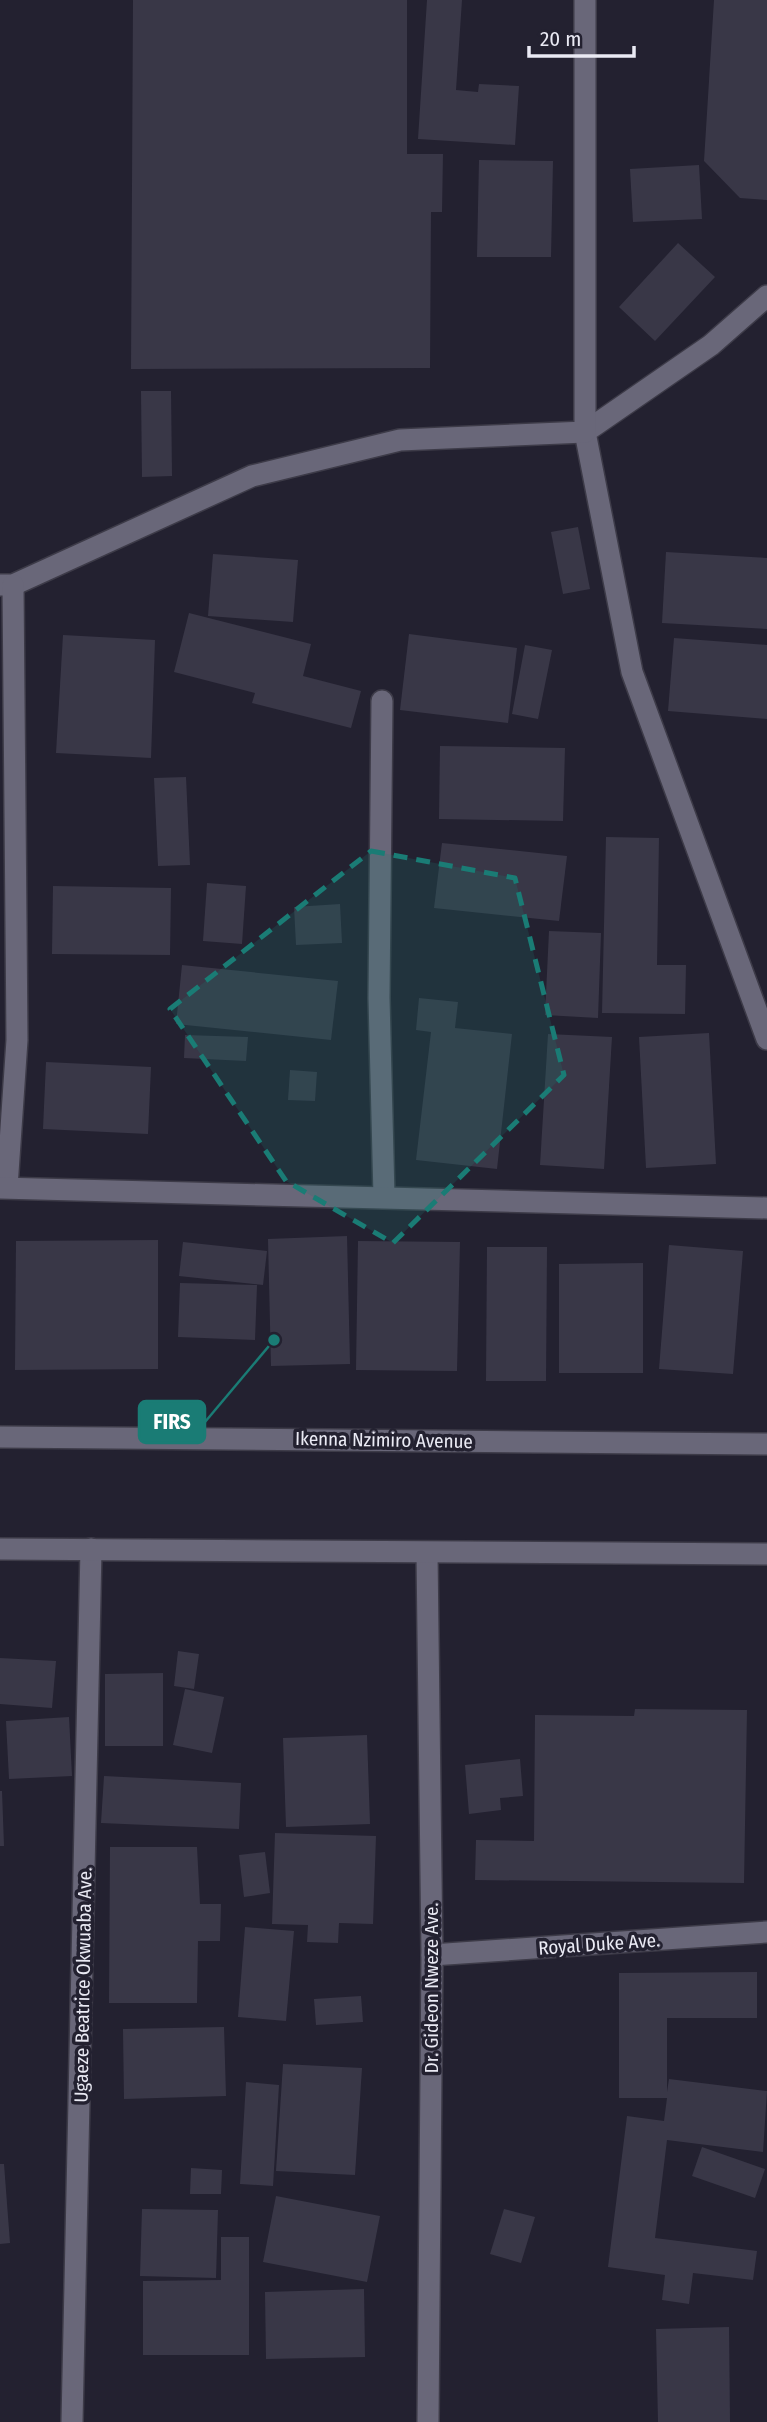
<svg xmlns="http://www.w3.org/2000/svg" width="767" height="2422" viewBox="0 0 767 2422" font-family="'Fira Sans Condensed',sans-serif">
<rect width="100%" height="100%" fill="#232130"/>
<g fill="#393747">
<polygon points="133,0 407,0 407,154 443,154 442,212 431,212 430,368 131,369"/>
<polygon points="427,0 462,0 456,90 478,92 479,84 519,86 515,145 418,139"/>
<polygon points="714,0 767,0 767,200 740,198 704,161"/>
<polygon points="479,160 553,161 551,257 477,257"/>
<polygon points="699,165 702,219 633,222 630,169"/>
<polygon points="678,243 715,277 655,341 619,307"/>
<polygon points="141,391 171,391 172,476 142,477"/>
<polygon points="578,527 590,589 563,594 551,532"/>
<polygon points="666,552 767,558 767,629 662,623"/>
<polygon points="213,554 298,560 293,622 208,616"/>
<polygon points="189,613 311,644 303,676 361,691 351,728 252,703 255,693 174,672"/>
<polygon points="409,634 517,648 508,723 400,710"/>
<polygon points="63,635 155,640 151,758 56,753"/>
<polygon points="674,638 767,645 767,719 668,711"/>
<polygon points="525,645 552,650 538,719 512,714"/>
<polygon points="440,746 565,748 563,821 439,819"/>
<polygon points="186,777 190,865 158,866 154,778"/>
<polygon points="606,837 659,838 657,965 686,965 685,1014 602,1013"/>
<polygon points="442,843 567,856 559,921 434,908"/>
<polygon points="207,883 246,886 242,944 203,941"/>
<polygon points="53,886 171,888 170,955 52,954"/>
<polygon points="340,904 342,943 296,945 294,907"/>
<polygon points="549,931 601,933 598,1018 545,1015"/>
<polygon points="182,965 338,981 331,1040 176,1024"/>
<polygon points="419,998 458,1002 455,1028 512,1034 497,1169 416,1160 431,1032 416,1030"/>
<polygon points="709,1033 716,1164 646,1168 639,1037"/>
<polygon points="548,1034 612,1037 604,1169 540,1165"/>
<polygon points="185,1035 248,1037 246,1061 184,1058"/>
<polygon points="46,1062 151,1067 148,1134 43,1129"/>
<polygon points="290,1070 317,1072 315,1101 288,1100"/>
<polygon points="347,1236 350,1364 271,1366 268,1239"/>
<polygon points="158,1240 158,1369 15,1370 16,1241"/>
<polygon points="358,1241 460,1242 457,1371 356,1370"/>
<polygon points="183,1242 267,1251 263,1285 179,1276"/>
<polygon points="669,1245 743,1251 733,1374 659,1369"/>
<polygon points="487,1247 547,1247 546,1381 486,1381"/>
<polygon points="643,1263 643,1373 559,1373 559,1264"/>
<polygon points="180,1283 257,1285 255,1340 178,1337"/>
<polygon points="178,1651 199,1654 194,1689 174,1686"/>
<polygon points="0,1658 56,1661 52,1708 0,1704"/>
<polygon points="163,1673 163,1746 105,1746 105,1674"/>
<polygon points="185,1689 224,1697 212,1753 173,1745"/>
<polygon points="635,1709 747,1710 744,1883 475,1880 476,1840 534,1841 535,1715 634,1716"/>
<polygon points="69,1717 72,1776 9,1779 6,1721"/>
<polygon points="367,1735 370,1824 286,1827 283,1738"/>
<polygon points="520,1759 523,1796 500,1798 501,1810 469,1814 465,1765"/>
<polygon points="104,1776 241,1783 239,1829 101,1823"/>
<polygon points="0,1791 2,1791 4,1846 0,1846"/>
<polygon points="275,1833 376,1836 373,1924 339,1923 338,1943 307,1942 308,1925 272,1924"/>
<polygon points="110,1847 197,1847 200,1904 221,1904 220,1941 198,1941 197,2003 109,2003"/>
<polygon points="265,1852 270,1893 244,1897 239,1855"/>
<polygon points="245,1927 294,1931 286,2021 238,2017"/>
<polygon points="757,1972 757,2018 667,2018 667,2092 669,2079 767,2091 763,2152 667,2140 655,2238 757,2251 753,2280 693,2273 689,2304 662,2300 665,2275 608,2267 627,2116 664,2121 667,2098 619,2098 619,1973"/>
<polygon points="361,1996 363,2022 316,2025 314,1999"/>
<polygon points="224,2027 226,2096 124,2099 123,2029"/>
<polygon points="283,2064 362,2068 355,2175 276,2171"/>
<polygon points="246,2082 279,2085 273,2186 240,2184"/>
<polygon points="702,2147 765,2169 755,2198 692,2176"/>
<polygon points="0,2164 4,2164 10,2243 0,2244"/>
<polygon points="191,2168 222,2170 221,2194 190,2194"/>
<polygon points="276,2196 380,2216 367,2282 263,2262"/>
<polygon points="142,2209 218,2210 216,2278 140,2276"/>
<polygon points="504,2209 535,2217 521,2263 490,2254"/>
<polygon points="221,2237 249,2237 249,2355 143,2355 143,2281 221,2280"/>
<polygon points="364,2289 365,2357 266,2359 265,2292"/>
<polygon points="729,2327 730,2422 658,2422 656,2329"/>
</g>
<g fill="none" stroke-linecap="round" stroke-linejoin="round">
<defs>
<g id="minor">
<polyline points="767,296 711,345 585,432 632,672 767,1039"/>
<polyline points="0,585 13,585 252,476 400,440 585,432 585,0"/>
<polyline points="382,701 379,998 384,1196"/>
<polyline points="7,1187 17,1040 13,585"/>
<polyline points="0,1188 767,1208"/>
<polyline points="427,1553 432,1955 428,2422"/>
<polyline points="432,1955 767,1932"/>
<polyline points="72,2422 91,1549"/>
</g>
<g id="tertiary">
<polyline points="0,1437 767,1444"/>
<polyline points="0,1549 767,1554"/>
</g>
</defs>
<use href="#minor" stroke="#3d3b48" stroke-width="24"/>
<use href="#tertiary" stroke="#3d3b48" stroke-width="24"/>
<use href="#minor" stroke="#696779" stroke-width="21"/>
<use href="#tertiary" stroke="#696779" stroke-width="21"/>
</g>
<path fill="#1a7c75" fill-opacity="0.2" stroke="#1a7c75" stroke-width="5" stroke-dasharray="14 9" stroke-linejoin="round" d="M371,851L515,878L564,1075L393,1243L286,1181L170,1009Z"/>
<g text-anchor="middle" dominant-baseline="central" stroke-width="7" stroke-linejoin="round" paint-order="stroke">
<g font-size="19" fill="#eaeaf4" stroke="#232130">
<text transform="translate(384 1440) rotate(1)">Ikenna Nzimiro Avenue</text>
<text transform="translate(599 1944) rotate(-4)">Royal Duke Ave.</text>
<text transform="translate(83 1985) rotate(-89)">Ugaeze Beatrice Okwuaba Ave.</text>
<text transform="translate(431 1988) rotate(-90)">Dr. Gideon Nweze Ave.</text>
</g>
</g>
<path fill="none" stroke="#1a7c75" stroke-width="2.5" d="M274 1340L205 1422"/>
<circle fill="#1a7c75" stroke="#232130" stroke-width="2.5" cx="274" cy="1340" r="7"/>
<rect fill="#1a7c75" stroke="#1a7c75" stroke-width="2.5" x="139" y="1401" width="66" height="42" rx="7"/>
<g font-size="21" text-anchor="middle" font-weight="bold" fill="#fff">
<text x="172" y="1429">FIRS</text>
</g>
<path d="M529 46v10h105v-10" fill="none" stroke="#eaeaf4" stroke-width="3.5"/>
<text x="540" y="46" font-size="21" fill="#eaeaf4" stroke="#232130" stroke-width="5" paint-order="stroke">20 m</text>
</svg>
